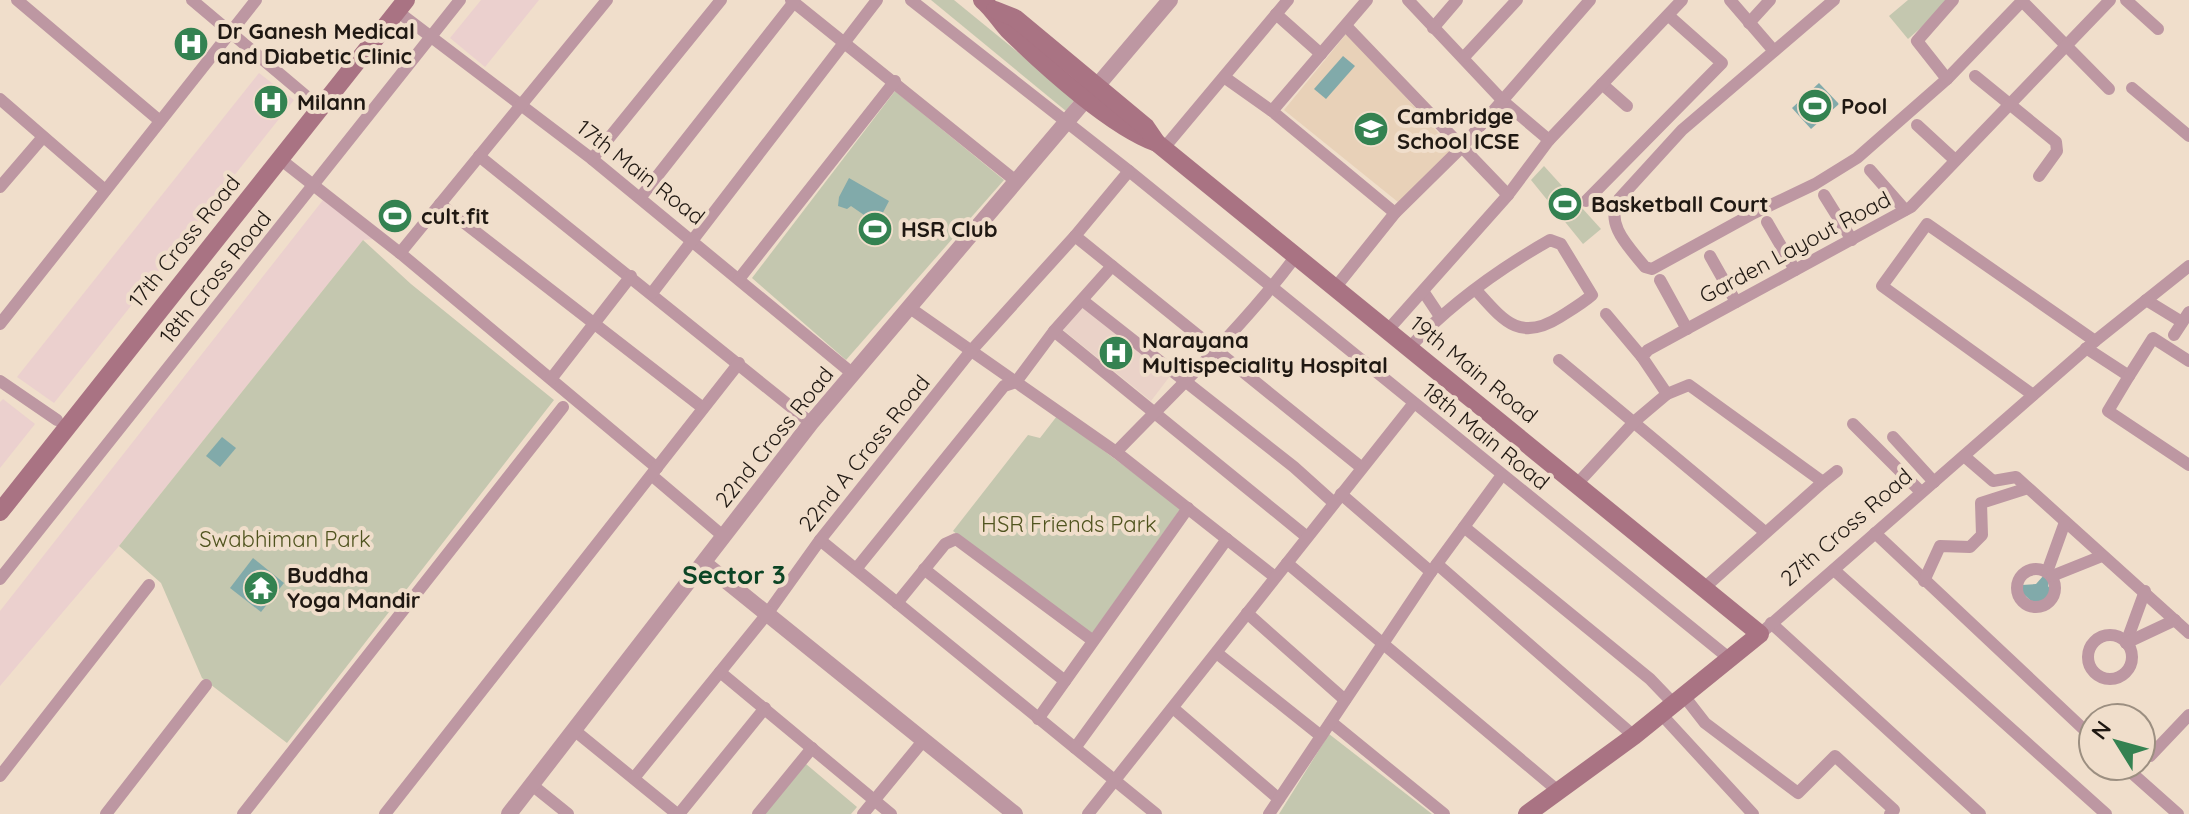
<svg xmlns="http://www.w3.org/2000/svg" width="2189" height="814" viewBox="0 0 2189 814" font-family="Quicksand,sans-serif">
<rect width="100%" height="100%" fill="#f0decb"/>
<g fill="#ebd0ce">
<polygon points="481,0 539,0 485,67 450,38"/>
<polygon points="259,73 294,100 54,403 17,377"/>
<polygon points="323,200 375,239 363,240 119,546 0,686 0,611"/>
<polygon points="3,399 35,424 0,468 0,402"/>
</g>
<polygon fill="#e8d1b8" points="1347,33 1453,149 1398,202 1284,110"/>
<polygon fill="#ead2c8" points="1082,305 1170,376 1151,401 1062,329"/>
<g fill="#c4c7af">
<polygon points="931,0 954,0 1075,99 1066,111"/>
<polygon points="1908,0 1945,0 1948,4 1908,39 1889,16"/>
<polygon points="895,91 1004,180 846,360 752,278"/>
<polygon points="1544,166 1601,229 1583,244 1531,180"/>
<polygon points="363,240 411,284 554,400 287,743 202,678 161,583 119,546"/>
<polygon points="1057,416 1181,508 1086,642 953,531 1028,435 1040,438"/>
<polygon points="1329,734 1432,814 1279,814"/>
<polygon points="806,764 857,807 851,814 764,814"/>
</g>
<g fill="#81aaaa">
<polygon points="1343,56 1355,66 1326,99 1314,89"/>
<polygon points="1819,83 1839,104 1811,129 1792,108"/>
<polygon points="849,178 889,201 877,224 851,206 847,209 838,206 839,197"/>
<polygon points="222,437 236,448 220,467 206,456"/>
<polygon points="253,558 284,583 261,612 230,588"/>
<polygon points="2044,575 2050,577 2048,586 2055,595 2039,608 2020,591 2022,585 2036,584"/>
</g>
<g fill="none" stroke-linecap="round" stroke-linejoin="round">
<g stroke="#bd97a2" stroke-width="12">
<polyline points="17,0 160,121"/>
<polyline points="192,0 312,101"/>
<polyline points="791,0 1017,182"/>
<polyline points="911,0 1129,171 1730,659"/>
<polyline points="1408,0 1503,101 1549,140"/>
<polyline points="1730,0 1774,51"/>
<path d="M1834,0L1682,130L1619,199C1604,224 1629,247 1645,267L1652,269L1754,213L1815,184L1857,158L1947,79L2023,0"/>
<polyline points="2126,0 2158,29"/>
<polyline points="2026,5 2109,89"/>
<polyline points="397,11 592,159 853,374"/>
<polyline points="1276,14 1321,54"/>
<polyline points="1749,23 1770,0"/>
<polyline points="1346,26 1508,195"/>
<polyline points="1433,28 1457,0"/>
<polyline points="1465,56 1517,0"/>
<polyline points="1975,76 2056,142 2057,151 2039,176"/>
<polyline points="1224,77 1272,111 1395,213"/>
<polyline points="1947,79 1917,41 1953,0"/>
<polyline points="1602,84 1627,106"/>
<polyline points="2132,88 2189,136"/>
<polyline points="0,99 105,190"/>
<polyline points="1272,111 1367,0"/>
<polyline points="1917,125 1955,160"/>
<polyline points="1164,148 1288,0"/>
<polyline points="479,156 811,423"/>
<polyline points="280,159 400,253 657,468"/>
<polyline points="592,159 721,0"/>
<polyline points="1870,170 1905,210"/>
<polyline points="1129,171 1075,236 1362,468"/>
<polyline points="0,187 43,137"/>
<polyline points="1824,195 1852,240"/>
<polyline points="640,198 794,2"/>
<polyline points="1586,201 1722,63 1669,16"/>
<polyline points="440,204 703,408"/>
<polyline points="1767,222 1795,270"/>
<polyline points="400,253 607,0"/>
<polyline points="1710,256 1736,302"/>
<polyline points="739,279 895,81"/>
<polyline points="1660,280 1687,329"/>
<polyline points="1335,288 1395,213 1461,148 1590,0"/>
<polyline points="1423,291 1439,315"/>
<polyline points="652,293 877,0"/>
<polyline points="1082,300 1294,467 1334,503"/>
<polyline points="2146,300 2182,322"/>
<polyline points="910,308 1116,452 1275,577"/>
<polyline points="1606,314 1642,357"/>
<polyline points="0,324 256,0"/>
<polyline points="1054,331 1307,537"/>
<polyline points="1387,331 1508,195 1549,140 1682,0"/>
<polyline points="2174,335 2189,312"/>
<path d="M1409,348C1449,305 1499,269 1550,240L1561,244L1592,295C1583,303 1571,310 1560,317C1519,343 1503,320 1475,289"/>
<polyline points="2086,348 2129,376 2108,411 2189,465"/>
<polyline points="1559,360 1765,532"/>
<polyline points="2129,376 2153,338 2189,361"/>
<polyline points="551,379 631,276"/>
<polyline points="0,381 57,420"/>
<polyline points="1667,394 1689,385 1823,482 1704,588"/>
<polyline points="2033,395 1882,286 1927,224 2095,341"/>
<polyline points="1853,424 1921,492"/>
<polyline points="1893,437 1934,482"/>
<path d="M1116,452C1177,389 1243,327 1296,256"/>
<polyline points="1964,456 1993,481 2016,477 2189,633"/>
<polyline points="656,479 723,536"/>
<polyline points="1823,482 1837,471"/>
<polyline points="1577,484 1635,421 1667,394 1642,357 1648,350 1911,207 2110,0"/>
<polyline points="1341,494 1431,572"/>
<polyline points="1464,527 1650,679 1674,704"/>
<polyline points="1875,533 2093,738"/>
<polyline points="820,540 1156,814"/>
<polyline points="1287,563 1557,790"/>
<polyline points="1437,564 1634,736"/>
<circle cx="2036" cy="588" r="19"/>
<polyline points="856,569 1004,386 1016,382 1054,331 1112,266"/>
<polyline points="924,569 1065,681"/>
<polyline points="1834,570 2106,814"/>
<polyline points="2047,572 2065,522"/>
<polyline points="2052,576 2102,556"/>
<polyline points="0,579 460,0"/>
<polyline points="1924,581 1940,546 1970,547 1982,535 1981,503 2028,488"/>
<polyline points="897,603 945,544 956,539 1092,640"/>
<polyline points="1247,613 1345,700"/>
<polyline points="1771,623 1980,814"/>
<polyline points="1760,634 2095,341 2189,266"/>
<circle cx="2110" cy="657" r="22"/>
<polyline points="2126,643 2145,591"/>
<polyline points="2126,643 2175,620"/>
<polyline points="1218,654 1321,736"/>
<polyline points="720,672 891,814"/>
<polyline points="1684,696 1705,723 1798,793 1835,756 1894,810 1890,814"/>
<polyline points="1173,708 1279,799"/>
<polyline points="1661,714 1753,814"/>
<polyline points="1038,719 1188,508"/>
<polyline points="1331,722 1444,814"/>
<polyline points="574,730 677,814"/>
<polyline points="1075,748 1227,539"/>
<polyline points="2141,756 2150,756 2189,715"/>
<polyline points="2124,766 2178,814"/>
<polyline points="0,776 149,585"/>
<polyline points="634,778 767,614 820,540 970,352 1075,236"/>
<polyline points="532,785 568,814"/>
<polyline points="106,814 206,685"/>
<polyline points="243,814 563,407"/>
<polyline points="385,814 739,363"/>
<polyline points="679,814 765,708"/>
<polyline points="758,814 812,748"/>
<polyline points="863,814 923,741"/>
<polyline points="1088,814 1414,403"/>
<polyline points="1269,814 1431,572 1502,475"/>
</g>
<g stroke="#bd97a2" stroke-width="16">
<polyline points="704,563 1015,814"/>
<polyline points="509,814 811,423 1170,0"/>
</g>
<g stroke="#a97383" stroke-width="18">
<path d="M982,0C994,10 1000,22 1010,32C1046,67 1112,127 1157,143"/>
<polyline points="995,10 1015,18 1146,127 1157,143 1760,634 1634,736 1527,814"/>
<polyline points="0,512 406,0"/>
</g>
</g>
<defs>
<symbol id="hospital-disc" viewBox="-11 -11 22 22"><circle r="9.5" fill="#348251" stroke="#f0decb"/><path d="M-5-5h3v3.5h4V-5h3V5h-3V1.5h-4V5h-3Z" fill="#fff"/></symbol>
<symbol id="stadium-disc" viewBox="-11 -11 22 22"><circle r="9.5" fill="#348251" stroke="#f0decb"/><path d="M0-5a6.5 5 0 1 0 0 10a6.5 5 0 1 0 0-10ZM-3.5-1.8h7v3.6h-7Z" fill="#fff"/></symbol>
<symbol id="school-disc" viewBox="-11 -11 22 22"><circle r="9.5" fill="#348251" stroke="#f0decb"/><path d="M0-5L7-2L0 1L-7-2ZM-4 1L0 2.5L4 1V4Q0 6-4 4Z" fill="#fff"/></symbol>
<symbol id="temple-disc" viewBox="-11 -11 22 22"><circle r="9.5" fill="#348251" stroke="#f0decb"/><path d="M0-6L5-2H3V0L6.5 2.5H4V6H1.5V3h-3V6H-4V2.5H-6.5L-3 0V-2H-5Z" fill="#fff"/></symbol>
</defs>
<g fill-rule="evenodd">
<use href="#hospital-disc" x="171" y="24" width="40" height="40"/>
<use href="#hospital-disc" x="251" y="82" width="40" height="40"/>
<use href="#stadium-disc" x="1795" y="86" width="40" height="40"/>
<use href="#school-disc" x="1351" y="109" width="40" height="40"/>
<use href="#stadium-disc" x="1545" y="184" width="40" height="40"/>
<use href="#stadium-disc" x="375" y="196" width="40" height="40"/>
<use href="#stadium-disc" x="855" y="209" width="40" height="40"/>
<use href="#hospital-disc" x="1096" y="333" width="40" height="40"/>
<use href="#temple-disc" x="241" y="568" width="40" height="40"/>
</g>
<g text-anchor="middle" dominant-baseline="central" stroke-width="8" stroke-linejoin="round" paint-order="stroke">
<g font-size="22" font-weight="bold" fill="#1f1812" stroke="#f0decb" text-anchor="start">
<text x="217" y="31">Dr Ganesh Medical<tspan x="217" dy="25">and Diabetic Clinic</tspan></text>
<text x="297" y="102">Milann</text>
<text x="1841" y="106">Pool</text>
<text x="1397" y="116">Cambridge<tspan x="1397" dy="25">School ICSE</tspan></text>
<text x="1591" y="204">Basketball Court</text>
<text x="421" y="216">cult.fit</text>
<text x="901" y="229">HSR Club</text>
<text x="1142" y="340">Narayana<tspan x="1142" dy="25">Multispeciality Hospital</tspan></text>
<text x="287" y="575">Buddha<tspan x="287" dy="25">Yoga Mandir</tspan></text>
</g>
<g font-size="22" fill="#1f1812" stroke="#f0decb">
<text transform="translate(641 172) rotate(38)">17th Main Road</text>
<text transform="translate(184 241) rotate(-51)">17th Cross Road</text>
<text transform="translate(1795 247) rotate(-28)">Garden Layout Road</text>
<text transform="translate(215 277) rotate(-51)">18th Cross Road</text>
<text transform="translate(1474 369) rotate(39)">19th Main Road</text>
<text transform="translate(1486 436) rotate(39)">18th Main Road</text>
<text transform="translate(774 437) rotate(-51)">22nd Cross Road</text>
<text transform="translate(864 453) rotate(-51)">22nd A Cross Road</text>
<text transform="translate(1846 527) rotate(-41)">27th Cross Road</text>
</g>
<g font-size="22" fill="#50541f" stroke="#f0decb">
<text x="1069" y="524">HSR Friends Park</text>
<text x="285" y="539">Swabhiman Park</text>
</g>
<g font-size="26" font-weight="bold" fill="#0c4525" stroke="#f0decb">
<text x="734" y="574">Sector 3</text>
</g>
</g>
<g transform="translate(2117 742) rotate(307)"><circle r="38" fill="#f0decb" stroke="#9c8f81" stroke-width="2"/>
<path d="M0-6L14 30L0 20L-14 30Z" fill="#348251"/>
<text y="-12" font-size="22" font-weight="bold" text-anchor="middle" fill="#1f1812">N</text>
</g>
</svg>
